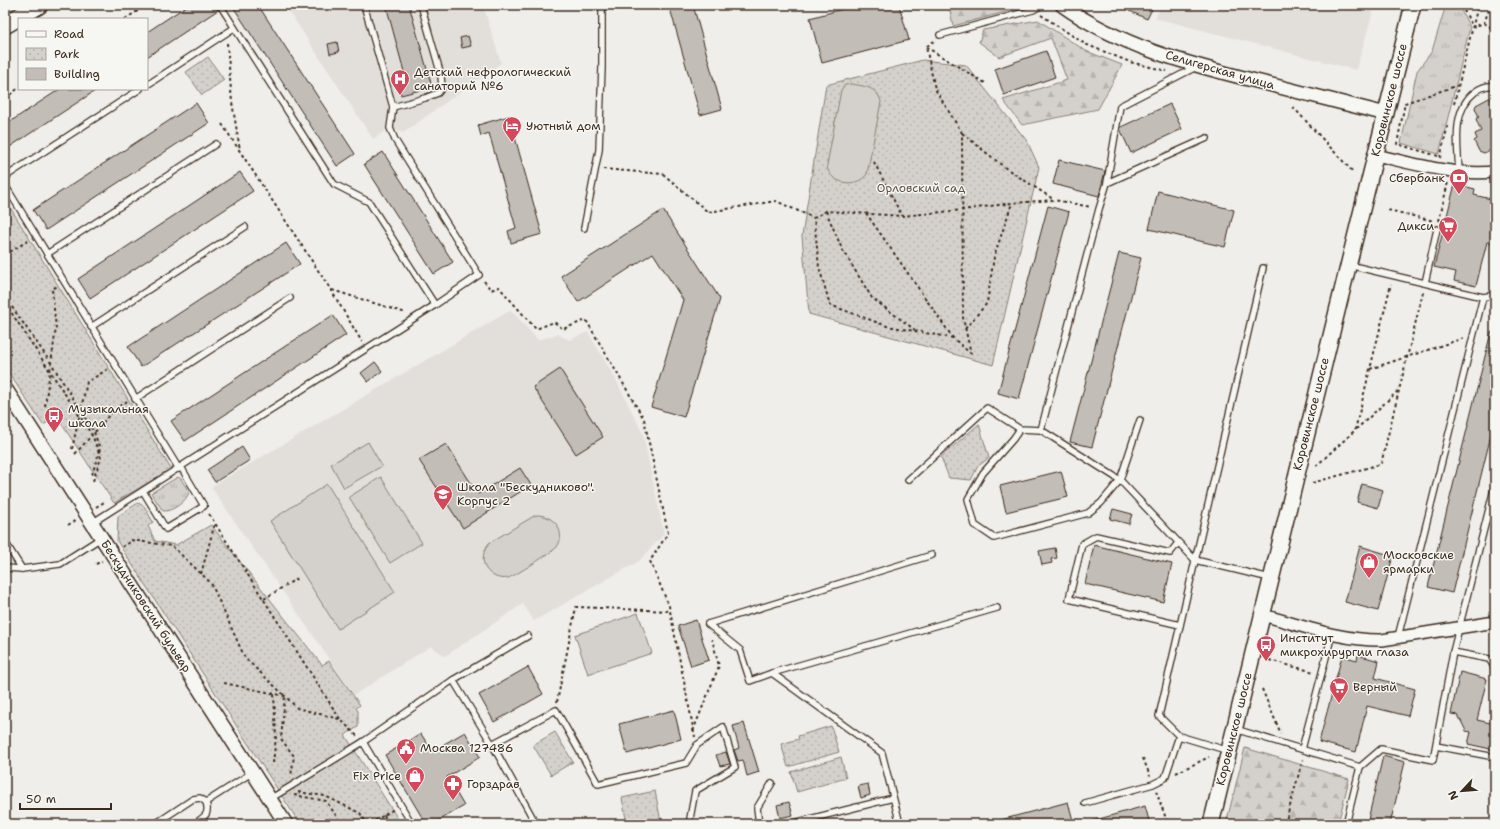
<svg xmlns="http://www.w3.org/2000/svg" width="1500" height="829" viewBox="0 0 1500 829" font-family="'Shantell Sans',sans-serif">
<defs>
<pattern id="grass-tufts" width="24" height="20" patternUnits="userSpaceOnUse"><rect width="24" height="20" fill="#d4d1cc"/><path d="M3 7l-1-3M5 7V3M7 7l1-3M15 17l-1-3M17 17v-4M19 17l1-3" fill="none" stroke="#b7b4af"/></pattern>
<pattern id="forest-firs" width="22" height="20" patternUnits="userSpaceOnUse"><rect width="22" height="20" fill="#d4d1cc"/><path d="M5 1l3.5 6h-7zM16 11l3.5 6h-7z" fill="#b7b4af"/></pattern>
<pattern id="park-dots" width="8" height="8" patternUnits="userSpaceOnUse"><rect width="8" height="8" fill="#d4d1cc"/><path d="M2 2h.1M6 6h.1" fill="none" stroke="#b7b4af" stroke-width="1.8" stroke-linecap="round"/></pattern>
</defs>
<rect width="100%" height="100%" fill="#efeeea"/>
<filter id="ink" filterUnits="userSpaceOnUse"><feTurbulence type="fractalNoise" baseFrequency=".025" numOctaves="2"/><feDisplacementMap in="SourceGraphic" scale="8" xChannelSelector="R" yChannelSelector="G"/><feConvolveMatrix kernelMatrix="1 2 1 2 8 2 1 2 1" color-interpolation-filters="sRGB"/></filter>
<g filter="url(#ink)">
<g fill="#e2dfdb">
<polygon points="285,5 483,5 501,63 403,133 390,128 373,139"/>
<polygon points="1162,5 1375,5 1356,70 1155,18"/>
<polygon points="511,310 538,340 557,334 569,340 588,332 615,378 643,434 664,534 639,561 534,621 523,604 445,656 431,646 354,695 211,487"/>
</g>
<g fill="url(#grass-tufts)" stroke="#887e75">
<polygon points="1446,5 1458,5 1470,27 1439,154 1401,143 1417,71 1432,51"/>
<path d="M178,477L181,479L189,492C187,501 172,512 163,511L151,493Z"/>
</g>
<g fill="url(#forest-firs)" stroke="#887e75">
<polygon points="949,5 1022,5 1020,8 953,26"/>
<polygon points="1038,20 1086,51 1122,65 1098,109 1022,125 1003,100 1067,80 1051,38 999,57 979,42 983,30"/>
<polygon points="1245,748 1349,779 1338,824 1226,824"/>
</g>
<g fill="url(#park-dots)" stroke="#887e75">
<polygon points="208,57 224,80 202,95 186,72"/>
<polygon points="923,60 966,65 1027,141 1039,167 993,365 809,314 802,236 826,85"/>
<polygon points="5,199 171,469 114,503 57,417 43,425 5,367"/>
<polygon points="979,424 989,458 978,466 971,480 949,478 941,457"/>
<polygon points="138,503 144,506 153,522 148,526 155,541 176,545 211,525 322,665 329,661 360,705 356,708 358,711 358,727 345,735 401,824 300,824 117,541 118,516"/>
<polygon points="831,726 839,752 788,767 781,744 799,739 798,736"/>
<polygon points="555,732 573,762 551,775 533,745"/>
<polygon points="841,757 846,778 797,792 791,772"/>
<polygon points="655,791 661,822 652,824 627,824 622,798"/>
</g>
<g fill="#d4d1cc" stroke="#887e75">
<path d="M851,84C863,86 878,87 881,102L867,174C857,189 828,184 827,165L841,90L845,85Z"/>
<polygon points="368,442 382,466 344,488 331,464"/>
<polygon points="381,477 422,543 390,563 349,497"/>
<polygon points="327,484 395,592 338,629 270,521"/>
<path d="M537,515C554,515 567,532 557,547C554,551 513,577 508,578C499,580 491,576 486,569C481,560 483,551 489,543L534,516Z"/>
<polygon points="638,613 652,653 588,674 575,635"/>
</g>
<g fill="#c2bdb7" stroke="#3b2a1e">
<polygon points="188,5 216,5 218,10 147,57 147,32"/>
<polygon points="232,5 258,5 355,154 337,166"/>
<polygon points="386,5 409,5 432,87 401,95 398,81 406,79"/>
<polygon points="669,5 693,5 722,109 700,115"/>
<polygon points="857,5 899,5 909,40 822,63 810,18"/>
<polygon points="1117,5 1154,5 1147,19"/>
<polygon points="468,36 471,46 462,48 460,38"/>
<polygon points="337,42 339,52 330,54 328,44"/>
<polygon points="1046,51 1055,77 1004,95 995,69"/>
<polygon points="60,89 98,89 5,150 5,125"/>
<polygon points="1489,98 1493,100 1495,104 1495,148 1484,153 1479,151 1474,141 1477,139 1475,134 1481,131 1476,119 1479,117 1475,108 1476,105"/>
<polygon points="196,103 209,123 46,230 33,210"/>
<polygon points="1170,104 1182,129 1131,153 1120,129 1121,127"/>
<polygon points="509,116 542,234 511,243 508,231 516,228 489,133 481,136 478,125"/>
<polygon points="383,152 453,262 434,274 364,164"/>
<polygon points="1059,160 1105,171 1099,196 1053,184"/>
<polygon points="240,172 253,191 90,298 78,279"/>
<polygon points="1455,184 1475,189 1474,195 1495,200 1493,213 1495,213 1495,244 1487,242 1476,286 1454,281 1456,272 1434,267"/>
<polygon points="1158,191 1234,210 1225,247 1149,229"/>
<polygon points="1048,206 1069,212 1019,399 998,393"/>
<polygon points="663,210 720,299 684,417 651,407 683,300 653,253 578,302 561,276"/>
<polygon points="286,243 300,264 141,367 128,347"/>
<polygon points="1119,253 1141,258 1092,447 1070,442"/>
<polygon points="333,315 346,335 185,441 171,421"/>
<polygon points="1491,332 1495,333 1495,419 1452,593 1428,587"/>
<polygon points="375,362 382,371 368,382 361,373"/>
<polygon points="560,369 603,437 576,454 533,387"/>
<polygon points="446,444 478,494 520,468 531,485 463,528 419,460"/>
<polygon points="242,447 250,460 215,482 207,470"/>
<polygon points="1061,471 1068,497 1006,512 1000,486"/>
<polygon points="1362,484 1383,490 1378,508 1357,502"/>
<polygon points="1113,509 1132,514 1129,524 1110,519"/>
<polygon points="1094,545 1172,564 1163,602 1085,584"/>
<polygon points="1360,546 1393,556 1378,611 1345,602"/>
<polygon points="1055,548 1057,558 1051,559 1052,563 1042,565 1039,551"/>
<polygon points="696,620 709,660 691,666 678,626"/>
<polygon points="1358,655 1379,661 1375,678 1415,689 1408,716 1367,706 1356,752 1319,742 1342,656 1357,660"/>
<polygon points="528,667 543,694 494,722 479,695"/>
<polygon points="1460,672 1487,679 1477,720 1495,724 1495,750 1468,744 1471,732 1466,731 1458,715 1451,714"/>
<polygon points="674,710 681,739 627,754 619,724"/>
<polygon points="744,723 759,772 747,776 743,760 738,761 734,750 739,748 733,726"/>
<polygon points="465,732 480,757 447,777 464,806 433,824 426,824 385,755 421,734 432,751"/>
<polygon points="726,752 730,764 720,766 716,755"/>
<polygon points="1383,756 1405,762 1390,824 1367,824"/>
<polygon points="868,784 870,795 861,798 858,786"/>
<polygon points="789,802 793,815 780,818 777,805"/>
<polygon points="1068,802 1074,824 998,824 997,821"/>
<polygon points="1145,806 1150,824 1092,824 1092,821"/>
</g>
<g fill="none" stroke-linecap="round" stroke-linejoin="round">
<defs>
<g id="service">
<polyline points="220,5 334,184 369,202 435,305 479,275 395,140 390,128 393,107"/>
<polyline points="364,5 393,107 425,98 438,93 442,88 441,75 421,5"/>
<polyline points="940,35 1033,10 1042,5"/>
<polyline points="147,85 234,28"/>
<path d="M1459,172C1458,147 1451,110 1475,92C1480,88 1487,85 1495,86"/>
<polyline points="5,177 140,89"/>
<polyline points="1107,183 1120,106 1196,67"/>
<polyline points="5,185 179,469"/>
<polyline points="584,228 599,150 602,67 602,5"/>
<polyline points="47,254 216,144"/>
<polyline points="1349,265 1483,297 1495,295"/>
<polyline points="1425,283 1437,229"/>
<polyline points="91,327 245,227"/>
<polyline points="135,399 290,298"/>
<polyline points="1020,429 1013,439 983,473 968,499 975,525 994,538 1088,513 1101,503 1120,480 1140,420"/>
<polyline points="1041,430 1099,209 1107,183 1207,138"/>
<polyline points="908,480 987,408 1020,429 1041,430 1120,480 1195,560 1270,578"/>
<polyline points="143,491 166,529 204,506 181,467"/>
<polyline points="92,523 435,305"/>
<polyline points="5,542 22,569"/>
<polyline points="1178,543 1170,553 1096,536 1082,544 1069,599 1180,625"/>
<polyline points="5,568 22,569 60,564 101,538"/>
<polyline points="708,624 740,650 750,681 772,673 882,753 900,824"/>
<polyline points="708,624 932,555"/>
<polyline points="1398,637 1483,297"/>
<polyline points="1453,652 1489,659 1493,665 1495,670"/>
<polyline points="772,673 997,608"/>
<polyline points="453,680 528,636"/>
<polyline points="1235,729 1360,767"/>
<polyline points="363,742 412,824"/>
<polyline points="492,744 556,710 598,784 686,763 697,745 723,727 735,767 695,791 689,824"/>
<polyline points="1436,746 1495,757"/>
<polyline points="1302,749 1332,634"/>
<polyline points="1229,751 1179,736 1159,716 1263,268"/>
<polyline points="270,799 363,742 453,680 492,744 536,824"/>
<polyline points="1085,803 1153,784 1165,778 1179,736"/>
<polyline points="155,824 193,799 200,798 206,802 253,772"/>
<path d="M194,824C204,817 210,815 206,802"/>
<polyline points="759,824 757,808 772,783"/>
<polyline points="790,824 893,798"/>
<polyline points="1346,824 1360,767 1381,749 1433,760 1453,652 1495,485"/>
</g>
<g id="minor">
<path d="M1376,155C1415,164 1454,176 1495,172"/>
<path d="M1262,615C1301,625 1341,641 1382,640L1495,622"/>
</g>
<g id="tertiary">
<path d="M1062,5C1119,46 1188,64 1256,81C1299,92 1343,103 1386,114"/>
<polyline points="5,388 286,824"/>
</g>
<polyline id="secondary" points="1211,824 1370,177 1413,5"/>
<polyline id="primary" points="5,25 39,5"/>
</defs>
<use href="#service" stroke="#3b2a1e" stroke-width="8"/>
<use href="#minor" stroke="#3b2a1e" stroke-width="14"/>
<use href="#tertiary" stroke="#3b2a1e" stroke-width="16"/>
<use href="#secondary" stroke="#3b2a1e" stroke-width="18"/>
<use href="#primary" stroke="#3b2a1e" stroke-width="20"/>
<g stroke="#3b2a1e" stroke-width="2" stroke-dasharray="3 3" stroke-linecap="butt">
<polyline points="1461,5 1473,27 1484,23 1490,7 1493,5"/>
<polyline points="1041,15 1085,44 1130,62 1167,71"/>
<polyline points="125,19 147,5"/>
<polyline points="1484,23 1495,30"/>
<polyline points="934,41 926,47 935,89 962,133 963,318 971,354"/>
<polyline points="227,43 232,102 240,150"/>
<polyline points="926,47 985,83"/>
<polyline points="5,98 19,88"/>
<polyline points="1454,104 1478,5"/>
<polyline points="1293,107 1353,172"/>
<polyline points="222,124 331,290 362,342"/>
<polyline points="962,133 1004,167 1053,199"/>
<polyline points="1438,156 1397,144 1405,103 1459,85"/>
<polyline points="1440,158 1448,125"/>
<polyline points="874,162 902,216"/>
<polyline points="603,169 663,174 708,212 776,201 814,218"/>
<polyline points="1388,210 1434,221"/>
<polyline points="826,211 842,249 872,298 915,330"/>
<polyline points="866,213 953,338 970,353"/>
<polyline points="1439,221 1448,182"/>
<polyline points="5,255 29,240"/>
<polyline points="484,281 491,290 499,287 536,329 554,322 563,329 586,320 644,419 668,533 650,561 669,606 695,737"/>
<polyline points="332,290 406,313"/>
<polyline points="5,297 51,363 94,432 100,449 91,478"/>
<polyline points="5,303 92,435 101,458 93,481"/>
<polyline points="965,329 987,303 994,257 1012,203"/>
<polyline points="953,338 887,326 830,305 819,267 814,218 826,211 902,216 962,210 1012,203 1054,200 1091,207"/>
<polyline points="1370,369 1464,338"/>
<polyline points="45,406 56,328 52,289 58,286"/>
<polyline points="1355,430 1391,284"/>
<polyline points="95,432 110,414 127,401"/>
<polyline points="72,449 87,382 108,369"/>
<polyline points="75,454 92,435"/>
<polyline points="1316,466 1398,391"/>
<polyline points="1312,483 1381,464 1423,292"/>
<polyline points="96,507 106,501"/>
<polyline points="209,514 340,719 357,736"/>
<polyline points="68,525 76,520"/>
<polyline points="131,540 172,546 211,583 245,658 285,696 281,739 294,756 291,776"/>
<polyline points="122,547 132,541"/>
<polyline points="96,564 102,561"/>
<polyline points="201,574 215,523"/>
<polyline points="264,599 299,577"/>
<polyline points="1269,660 1314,672"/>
<polyline points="224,683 285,696 297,708 339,719"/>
<polyline points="1262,689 1281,734"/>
<polyline points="557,702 576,607 670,611"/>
<polyline points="693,731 719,666 712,639"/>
<polyline points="1143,758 1150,776"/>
<polyline points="273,763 276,737 274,694"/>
<polyline points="1176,773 1209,757"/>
<polyline points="1156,791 1168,824"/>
<polyline points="298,792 325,796 360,813 367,824"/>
<polyline points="294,795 326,801 342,824"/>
<polyline points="384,815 388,824"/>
<polyline points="370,824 394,809"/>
<polyline points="1285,824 1303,759"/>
</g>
<use href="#service" stroke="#f6f6f2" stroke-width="5.5"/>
<use href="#minor" stroke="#f6f6f2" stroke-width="11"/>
<use href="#tertiary" stroke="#f6f6f2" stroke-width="13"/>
<use href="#secondary" stroke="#f6f6f2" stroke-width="15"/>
<use href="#primary" stroke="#f6f6f2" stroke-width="17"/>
</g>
</g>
<defs>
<symbol id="hospital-pin" viewBox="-11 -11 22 30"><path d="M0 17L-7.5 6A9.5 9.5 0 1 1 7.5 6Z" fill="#d1495b" stroke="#f6f6f2"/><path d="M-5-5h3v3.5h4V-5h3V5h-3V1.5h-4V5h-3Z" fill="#fff"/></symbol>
<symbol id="hotel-pin" viewBox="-11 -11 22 30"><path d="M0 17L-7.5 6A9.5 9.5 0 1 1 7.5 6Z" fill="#d1495b" stroke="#f6f6f2"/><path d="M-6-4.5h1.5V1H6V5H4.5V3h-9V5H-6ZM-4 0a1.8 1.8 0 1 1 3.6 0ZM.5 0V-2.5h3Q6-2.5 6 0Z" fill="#fff"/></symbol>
<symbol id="bank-pin" viewBox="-11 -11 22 30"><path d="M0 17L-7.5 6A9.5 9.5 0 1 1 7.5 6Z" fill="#d1495b" stroke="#f6f6f2"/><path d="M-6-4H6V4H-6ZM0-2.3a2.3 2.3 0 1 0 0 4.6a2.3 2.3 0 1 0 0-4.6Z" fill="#fff"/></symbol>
<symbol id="supermarket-pin" viewBox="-11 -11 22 30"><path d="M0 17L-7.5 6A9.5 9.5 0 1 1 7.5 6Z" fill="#d1495b" stroke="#f6f6f2"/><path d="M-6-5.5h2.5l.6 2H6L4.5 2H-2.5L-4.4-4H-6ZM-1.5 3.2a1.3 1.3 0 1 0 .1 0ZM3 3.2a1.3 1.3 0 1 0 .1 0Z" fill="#fff"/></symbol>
<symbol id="bus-pin" viewBox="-11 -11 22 30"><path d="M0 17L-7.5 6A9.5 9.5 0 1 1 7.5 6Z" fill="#d1495b" stroke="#f6f6f2"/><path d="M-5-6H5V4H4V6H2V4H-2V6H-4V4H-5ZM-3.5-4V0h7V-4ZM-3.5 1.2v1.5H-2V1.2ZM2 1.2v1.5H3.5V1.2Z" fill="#fff"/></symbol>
<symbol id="school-pin" viewBox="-11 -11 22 30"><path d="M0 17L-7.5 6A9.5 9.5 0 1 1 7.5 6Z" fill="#d1495b" stroke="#f6f6f2"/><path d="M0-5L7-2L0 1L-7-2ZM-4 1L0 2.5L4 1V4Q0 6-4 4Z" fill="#fff"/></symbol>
<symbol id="shop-pin" viewBox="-11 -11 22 30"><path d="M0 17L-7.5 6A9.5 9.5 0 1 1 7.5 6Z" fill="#d1495b" stroke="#f6f6f2"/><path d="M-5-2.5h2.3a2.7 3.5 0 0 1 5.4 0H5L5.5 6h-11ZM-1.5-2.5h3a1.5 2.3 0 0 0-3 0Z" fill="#fff"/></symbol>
<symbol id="civic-pin" viewBox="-11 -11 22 30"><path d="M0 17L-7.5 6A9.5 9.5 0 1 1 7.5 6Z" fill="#d1495b" stroke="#f6f6f2"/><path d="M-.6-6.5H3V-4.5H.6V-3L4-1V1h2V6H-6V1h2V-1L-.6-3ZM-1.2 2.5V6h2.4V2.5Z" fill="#fff"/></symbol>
<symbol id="pharmacy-pin" viewBox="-11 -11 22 30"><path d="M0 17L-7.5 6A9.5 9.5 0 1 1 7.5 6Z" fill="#d1495b" stroke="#f6f6f2"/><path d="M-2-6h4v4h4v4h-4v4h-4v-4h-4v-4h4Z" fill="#fff"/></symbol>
</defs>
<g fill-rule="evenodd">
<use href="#hospital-pin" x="389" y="68" width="22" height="30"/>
<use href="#hotel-pin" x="501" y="115" width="22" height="30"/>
<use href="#bank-pin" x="1448" y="167" width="22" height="30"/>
<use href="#supermarket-pin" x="1437" y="215" width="22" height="30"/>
<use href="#bus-pin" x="43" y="405" width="22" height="30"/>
<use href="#school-pin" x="432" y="483" width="22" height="30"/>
<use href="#shop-pin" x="1358" y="551" width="22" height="30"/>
<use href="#bus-pin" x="1255" y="634" width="22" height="30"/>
<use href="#supermarket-pin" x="1328" y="676" width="22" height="30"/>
<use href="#civic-pin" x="395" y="737" width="22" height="30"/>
<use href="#shop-pin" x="404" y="765" width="22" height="30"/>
<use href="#pharmacy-pin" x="442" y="773" width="22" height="30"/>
</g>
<g text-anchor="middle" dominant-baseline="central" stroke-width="3" stroke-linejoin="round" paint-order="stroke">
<g font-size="12" fill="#3b2a1e" stroke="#f6f6f2">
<text transform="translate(1220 70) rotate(16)">Селигерская улица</text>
<text transform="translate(1389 100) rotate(-76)">Коровинское шоссе</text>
<text transform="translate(1311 414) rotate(-76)">Коровинское шоссе</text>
<text transform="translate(146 606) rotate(57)">Бескудниковский бульвар</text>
<text transform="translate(1234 729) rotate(-76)">Коровинское шоссе</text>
</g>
<g font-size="12" fill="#3b2a1e" stroke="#f6f6f2" text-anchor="start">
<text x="414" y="72">Детский нефрологический<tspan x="414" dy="14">санаторий №6</tspan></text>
<text x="526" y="126">Уютный дом</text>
<text x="1445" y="178" text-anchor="end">Сбербанк</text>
<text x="1434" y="226" text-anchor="end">Дикси</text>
<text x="68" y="409">Музыкальная<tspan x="68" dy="14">школа</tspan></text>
<text x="457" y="487">Школа "Бескудниково".<tspan x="457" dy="14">Корпус 2</tspan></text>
<text x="1383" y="555">Московские<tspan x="1383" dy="14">ярмарки</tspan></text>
<text x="1280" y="638">Институт<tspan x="1280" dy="14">микрохирургии глаза</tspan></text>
<text x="1353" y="687">Верный</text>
<text x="420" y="748">Москва 127486</text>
<text x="401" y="776" text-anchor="end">Fix Price</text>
<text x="467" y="784">Горздрав</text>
</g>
<g font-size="12" fill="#61544a" stroke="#f6f6f2">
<text x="921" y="188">Орловский сад</text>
</g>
</g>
<rect width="1500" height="829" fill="none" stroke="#f6f6f2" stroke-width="20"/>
<rect x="10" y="10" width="1480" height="809" fill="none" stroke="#3b2a1e" stroke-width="1.5" filter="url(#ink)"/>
<rect x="18" y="18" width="130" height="72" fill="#f6f6f2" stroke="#aba49d"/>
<rect x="26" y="31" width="20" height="6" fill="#f6f6f2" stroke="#aba49d"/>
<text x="54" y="38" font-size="12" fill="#3b2a1e">Road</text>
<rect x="26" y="48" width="20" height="12" fill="url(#park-dots)" stroke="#aba49d"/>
<text x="54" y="58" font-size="12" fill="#3b2a1e">Park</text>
<rect x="26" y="68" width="20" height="12" fill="#c2bdb7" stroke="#aba49d"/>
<text x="54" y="78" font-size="12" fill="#3b2a1e">Building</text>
<g transform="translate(1462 791) rotate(244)" stroke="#f6f6f2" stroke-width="3" paint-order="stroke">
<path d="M0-3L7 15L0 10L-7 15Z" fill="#3b2a1e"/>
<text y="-6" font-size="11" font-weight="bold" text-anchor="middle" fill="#3b2a1e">N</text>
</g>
<path d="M20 803v6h91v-6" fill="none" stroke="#3b2a1e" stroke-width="2"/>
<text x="26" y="803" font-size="12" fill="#3b2a1e" stroke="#f6f6f2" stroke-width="3" paint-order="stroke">50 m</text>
</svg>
